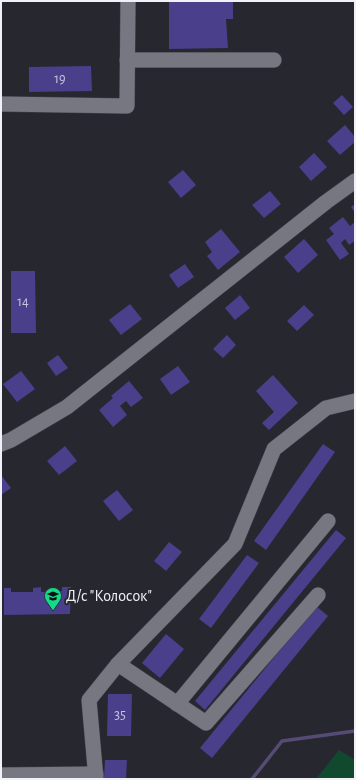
<svg xmlns="http://www.w3.org/2000/svg" width="356" height="780" viewBox="0 0 356 780" font-family="'Alegreya Sans',sans-serif">
<rect width="100%" height="100%" fill="#272730"/>
<polygon fill="#11492e" points="339,750 355,760 355,779 316,779"/>
<g fill="none" stroke-linecap="round" stroke-linejoin="round">
<polyline stroke="#564b74" stroke-width="3.5" points="252,779 282,741 355,731"/>
</g>
<g fill="#4a3f8b">
<polygon points="169,1 233,1 233,19 226,19 228,48 169,49"/>
<polygon points="91,66 92,91 29,92 29,67"/>
<polygon points="342,95 353,107 344,115 333,103"/>
<polygon points="345,125 355,137 355,142 340,155 327,141"/>
<polygon points="314,153 327,167 311,181 299,167"/>
<polygon points="183,170 196,185 181,198 168,182"/>
<polygon points="270,191 281,204 264,218 252,205"/>
<polygon points="355,204 355,213 351,207"/>
<polygon points="343,217 350,226 355,222 355,241 349,245 345,239 341,243 349,254 340,260 326,240 334,234 329,228"/>
<polygon points="221,229 240,252 218,270 207,256 212,252 205,242"/>
<polygon points="304,239 318,255 298,273 284,257"/>
<polygon points="185,264 194,277 178,288 169,275"/>
<polygon points="11,271 35,271 36,333 11,333"/>
<polygon points="240,295 250,308 235,320 225,308"/>
<polygon points="130,304 142,319 121,335 109,320"/>
<polygon points="304,305 314,315 297,331 287,321"/>
<polygon points="227,335 236,345 223,358 213,349"/>
<polygon points="58,355 68,368 56,376 47,363"/>
<polygon points="178,366 190,382 171,395 160,379"/>
<polygon points="21,371 35,389 17,402 3,384"/>
<polygon points="273,375 298,403 269,430 262,423 274,412 256,391"/>
<polygon points="129,381 143,398 131,407 126,401 120,406 127,415 113,427 99,410 113,398 111,396"/>
<polygon points="323,444 335,452 266,550 254,541"/>
<polygon points="65,446 77,461 59,475 47,461"/>
<polygon points="1,475 11,488 1,495"/>
<polygon points="117,490 133,510 119,521 103,501"/>
<polygon points="336,530 346,538 205,710 195,701"/>
<polygon points="169,542 182,552 166,571 154,561"/>
<polygon points="247,555 259,563 211,628 199,619"/>
<polygon points="41,587 41,592 62,591 62,587 71,587 70,614 4,615 4,588 11,588 11,592 33,592 33,588"/>
<polygon points="316,606 328,616 212,758 200,748"/>
<polygon points="166,634 184,649 160,678 142,663"/>
<polygon points="108,694 132,694 131,736 107,736"/>
<polygon points="105,760 127,760 126,779 104,779"/>
</g>
<g fill="none" stroke-linecap="round" stroke-linejoin="round">
<defs>
<g id="minor">
<polyline points="127,60 274,60"/>
<polyline points="1,104 127,106 128,1"/>
<polyline points="1,444 11,440 67,407 326,202 355,181"/>
<polyline points="118,664 206,723 318,595"/>
<polyline points="177,704 328,521"/>
<polyline points="1,775 96,774"/>
<polyline points="96,779 89,700 118,664 235,544 274,449 326,408 355,401"/>
</g>
</defs>
<use href="#minor" stroke="#424249" stroke-width="16"/>
<use href="#minor" stroke="#777782" stroke-width="15"/>
</g>
<defs>
<symbol id="school-pin" viewBox="-11 -11 22 30"><path d="M0 17L-7.5 6A9.5 9.5 0 1 1 7.5 6Z" fill="#13d98a" stroke="#272730"/><path d="M0-5L7-2L0 1L-7-2ZM-4 1L0 2.5L4 1V4Q0 6-4 4Z" fill="#111"/></symbol>
</defs>
<g fill-rule="evenodd">
<use href="#school-pin" x="43" y="586" width="20" height="27"/>
</g>
<g text-anchor="middle" dominant-baseline="central" stroke-width="4" stroke-linejoin="round" paint-order="stroke">
<g font-size="14" fill="#c7c4dd">
<text x="60" y="79">19</text>
<text x="23" y="302">14</text>
<text x="120" y="715">35</text>
</g>
<g font-size="16" fill="#f1f1f8" stroke="#272730" text-anchor="start">
<text x="66" y="596">Д/c "Колосок"</text>
</g>
</g>
<rect width="356" height="780" fill="none" stroke="#f1f1f8" stroke-width="4"/>
</svg>
